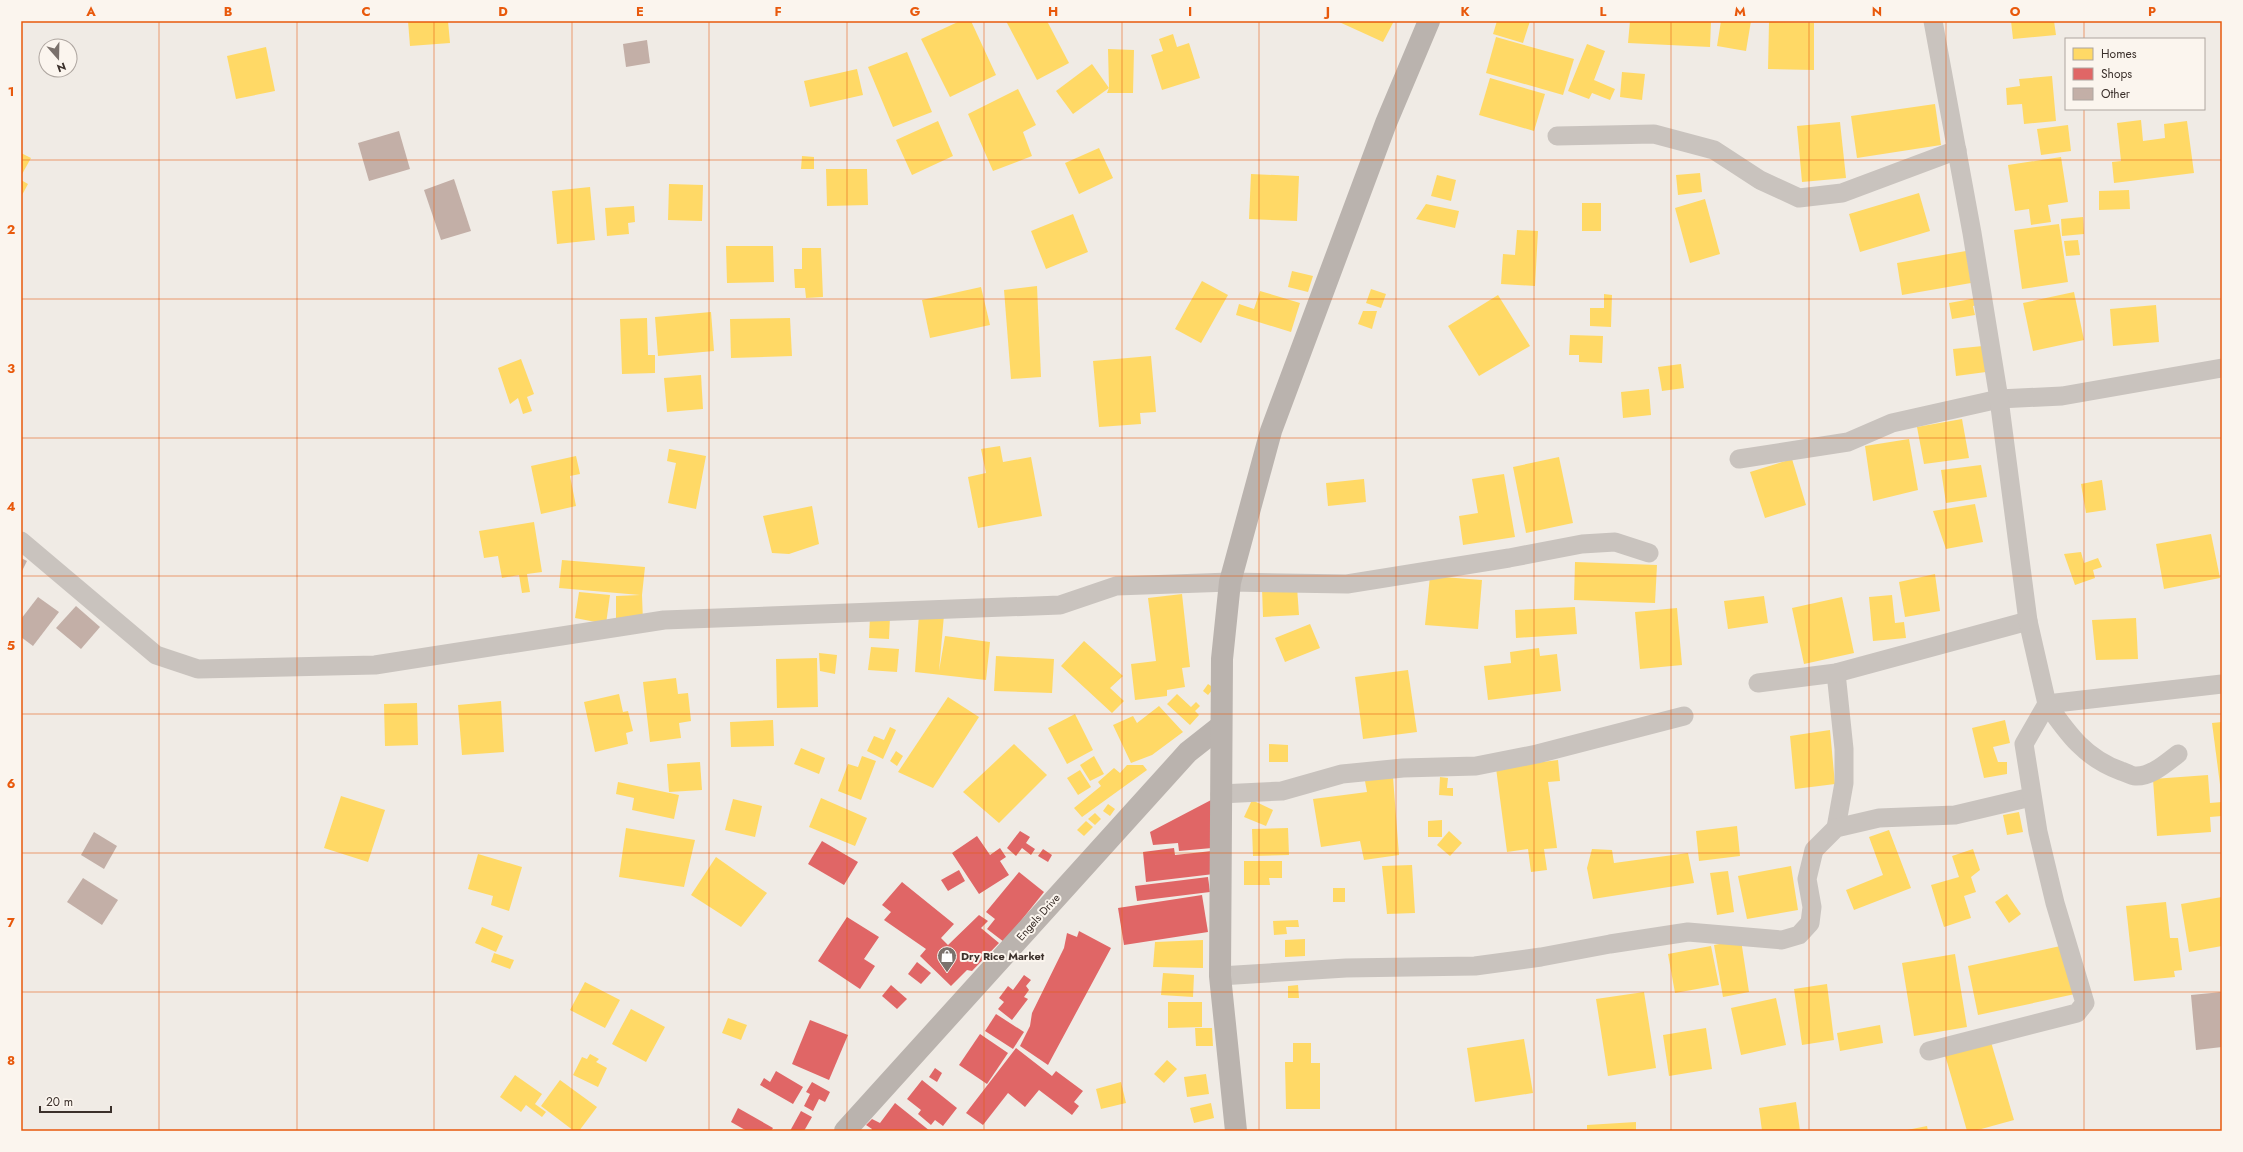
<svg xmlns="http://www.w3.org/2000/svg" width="2243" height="1152" viewBox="0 0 2243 1152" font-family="Jost,sans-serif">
<rect width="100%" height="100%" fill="#f0ebe5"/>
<g fill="#ffd966">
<polygon points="408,21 448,21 450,43 410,46"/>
<polygon points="960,21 971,21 996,75 950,97 921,39"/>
<polygon points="1006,21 1047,21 1069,63 1037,80"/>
<polygon points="1337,21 1394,21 1383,42"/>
<polygon points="1497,21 1530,21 1523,43 1493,34"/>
<polygon points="1630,21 1711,21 1710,47 1628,43"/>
<polygon points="1721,21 1751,21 1746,51 1717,46"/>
<polygon points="2011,21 2054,21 2056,35 2013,39"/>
<polygon points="1769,22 1814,23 1814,70 1768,69"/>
<polygon points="1173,34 1177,47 1189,43 1200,78 1162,90 1151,55 1163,51 1159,39"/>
<polygon points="1496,37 1574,59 1563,95 1486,73"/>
<polygon points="1587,44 1605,51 1594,80 1615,89 1610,100 1592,93 1589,99 1568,91"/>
<polygon points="266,47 275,91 236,99 227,56"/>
<polygon points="1108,49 1134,50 1133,93 1107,93 1109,88"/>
<polygon points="907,52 932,112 893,127 868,67"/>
<polygon points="1092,64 1109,88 1073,114 1056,91"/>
<polygon points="857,69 863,95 810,107 804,81"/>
<polygon points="1622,72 1645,74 1642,100 1620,97"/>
<polygon points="2052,76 2056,121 2024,124 2022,104 2007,105 2006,88 2020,86 2019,79"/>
<polygon points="1490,78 1545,94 1534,131 1479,115"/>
<polygon points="1018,89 1036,125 1023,132 1032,156 993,171 968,114"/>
<polygon points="1935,104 1941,145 1857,158 1851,116"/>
<polygon points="2141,120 2143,141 2165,138 2164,124 2187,121 2194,173 2114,183 2112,162 2121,161 2117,123"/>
<polygon points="938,121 953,156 912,175 896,140"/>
<polygon points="1840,122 1846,178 1802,182 1797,126"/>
<polygon points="2068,125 2071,151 2041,155 2037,129"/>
<polygon points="1099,148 1113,178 1079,194 1065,163"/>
<polygon points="21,153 31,158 21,176"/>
<polygon points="802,156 814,157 814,169 801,169"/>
<polygon points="2061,157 2068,202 2048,205 2051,222 2031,225 2029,209 2015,211 2008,165"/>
<polygon points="826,169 867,169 868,205 827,206"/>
<polygon points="1700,173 1702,192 1678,195 1676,175"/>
<polygon points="1251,174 1299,176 1297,221 1249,219"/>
<polygon points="1437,175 1456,180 1451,201 1431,196"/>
<polygon points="21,180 28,184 21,197"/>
<polygon points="669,184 703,185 702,221 668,220"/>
<polygon points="590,187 595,240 557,244 552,191"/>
<polygon points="2129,190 2130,209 2099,210 2099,191"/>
<polygon points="1919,193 1930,231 1860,252 1849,214"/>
<polygon points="1705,199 1720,254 1690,263 1675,208"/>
<rect x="1582" y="203" width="19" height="28"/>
<polygon points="1426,204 1459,211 1455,228 1416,219"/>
<polygon points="634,206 635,222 628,223 629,234 607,236 605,208"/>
<polygon points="1073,214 1088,252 1046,269 1031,231"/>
<polygon points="2083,217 2084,234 2062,236 2061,219"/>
<polygon points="2059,224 2068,282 2022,289 2014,230"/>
<polygon points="1517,230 1538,231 1535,286 1501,284 1503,254 1515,255"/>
<polygon points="2078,240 2080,255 2066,256 2064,241"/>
<polygon points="726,246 773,246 774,282 727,283"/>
<polygon points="802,248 821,248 823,297 806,298 805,288 795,288 794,269 802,269"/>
<polygon points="1966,251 1971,283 1902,295 1897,263"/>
<polygon points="1292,271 1313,276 1308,292 1288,287"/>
<polygon points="1202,281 1228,295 1201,343 1175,329"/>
<polygon points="1037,286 1041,377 1011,379 1004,290"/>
<polygon points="981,287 990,325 930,338 922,300"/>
<polygon points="1371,289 1386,294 1381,308 1366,303"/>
<polygon points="1260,291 1300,303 1291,332 1236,315 1239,304 1254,309"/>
<polygon points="2074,292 2084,340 2033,351 2023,303"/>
<polygon points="1604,294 1612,295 1611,327 1590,326 1590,308 1604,308"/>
<polygon points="1498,295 1530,346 1479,376 1448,326"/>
<polygon points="1977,298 1978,305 1973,306 1975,315 1952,319 1949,303"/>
<polygon points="2156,305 2159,342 2113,346 2110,309"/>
<polygon points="1363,311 1377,311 1372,329 1358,324"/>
<polygon points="711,312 714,351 658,356 655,317"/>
<polygon points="647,318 648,355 655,355 655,373 622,374 620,319"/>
<polygon points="790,318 792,356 731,358 730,319"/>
<polygon points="1570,335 1603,336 1602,363 1579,362 1579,355 1569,355"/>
<polygon points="1983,346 1986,372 1956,376 1953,349"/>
<polygon points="1151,356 1156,412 1140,413 1141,424 1099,427 1093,361"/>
<polygon points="521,359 534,394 527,397 532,411 523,414 518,398 510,404 498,368"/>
<polygon points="1681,364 1684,388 1662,391 1658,367"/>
<polygon points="701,375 703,409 667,412 664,378"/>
<polygon points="1649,389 1651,415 1623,418 1621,392"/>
<polygon points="1962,419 1969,458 1924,464 1917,427"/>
<polygon points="1909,439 1918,490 1873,501 1865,446"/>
<polygon points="1000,446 1003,462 1031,457 1042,516 978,528 968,477 986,473 981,449"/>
<polygon points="669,449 706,456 696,509 668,503 676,463 667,461"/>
<polygon points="576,456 580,474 570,476 576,506 541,514 531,466"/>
<polygon points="1559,457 1573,523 1526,533 1513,467"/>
<polygon points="1792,459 1806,505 1765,518 1750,472"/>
<polygon points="1981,465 1987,497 1946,503 1941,470"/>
<polygon points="1504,474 1515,537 1463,545 1459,516 1478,513 1472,479"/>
<polygon points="1364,479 1366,502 1328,506 1326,483"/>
<polygon points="2102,480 2106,510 2086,513 2081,484"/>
<polygon points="1975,504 1983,542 1946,549 1933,511"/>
<polygon points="812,506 819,544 789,554 772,553 763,516"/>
<polygon points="534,522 542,572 527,574 530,592 522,593 519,575 502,578 498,556 484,558 479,531"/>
<polygon points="2211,534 2220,578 2164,589 2156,544"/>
<polygon points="2081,552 2084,563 2098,558 2102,567 2093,570 2095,578 2075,585 2064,554"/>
<polygon points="562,560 645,567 642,595 643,622 616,621 616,596 640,595 559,588"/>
<polygon points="1575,562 1657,565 1655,603 1574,600"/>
<polygon points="1935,574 1940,611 1905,617 1899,582"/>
<polygon points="1430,576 1482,580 1478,629 1425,625"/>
<polygon points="1297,587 1299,615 1263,617 1262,588"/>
<polygon points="579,592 610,595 606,624 575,618"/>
<polygon points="1182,594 1190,667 1182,668 1185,687 1167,690 1167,696 1135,700 1131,664 1156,661 1148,598"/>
<polygon points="1892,595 1895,623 1904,622 1906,638 1873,641 1869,597"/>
<polygon points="1764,596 1768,623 1728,629 1724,601"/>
<polygon points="1842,597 1854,653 1804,664 1792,608"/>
<polygon points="1575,607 1577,634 1516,638 1515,610"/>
<polygon points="1677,608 1682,665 1640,669 1635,612"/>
<polygon points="919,614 944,615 939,671 945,636 990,642 986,680 915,672"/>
<polygon points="870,617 890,617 889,639 869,638"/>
<polygon points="2136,618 2138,659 2096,660 2092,620"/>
<polygon points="1310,624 1320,648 1285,662 1275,638"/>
<polygon points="1084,641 1123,676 1110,688 1124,701 1112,713 1061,666"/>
<polygon points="871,647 899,649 897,672 868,670"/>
<polygon points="1539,648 1540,656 1557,654 1561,691 1488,700 1484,666 1511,663 1510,652"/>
<polygon points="819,653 837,655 835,674 820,671"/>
<polygon points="996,656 1054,659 1052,693 994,691"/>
<polygon points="817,658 818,707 777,708 776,659"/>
<polygon points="1408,670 1417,732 1363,739 1355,677"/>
<polygon points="676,678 678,694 688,693 691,721 679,723 681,738 650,742 643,682"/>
<polygon points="1208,684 1214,688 1208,695 1203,691"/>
<polygon points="619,694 623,712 628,711 633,731 626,733 628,744 595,752 584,702"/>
<polygon points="1177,694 1191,707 1196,702 1200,706 1195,711 1199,715 1190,725 1167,704"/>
<polygon points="948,697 979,717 933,788 898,772"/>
<polygon points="501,701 504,752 462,755 458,705"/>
<polygon points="417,703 418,745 385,746 384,704"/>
<polygon points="1159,706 1183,732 1152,755 1131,763 1113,725 1133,716 1137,723"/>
<polygon points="1075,714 1093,750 1067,764 1048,728"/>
<polygon points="773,720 774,746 731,747 730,722"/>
<polygon points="2005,720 2010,743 1993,747 1998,762 2007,762 2007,774 1984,778 1972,728"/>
<polygon points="2222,722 2222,792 2221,792 2212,723"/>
<polygon points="890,727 896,730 883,759 867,751 874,736 884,740"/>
<polygon points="1830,730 1835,784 1795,789 1790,736"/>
<polygon points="1014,744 1047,775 999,823 963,792"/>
<polygon points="1269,744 1288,745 1288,762 1269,762"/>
<polygon points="801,748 825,758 819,774 794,764"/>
<polygon points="896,751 903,756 897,766 890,761"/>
<polygon points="862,756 876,761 861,800 838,791 848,764 858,767"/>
<polygon points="1094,756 1104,774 1090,781 1080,765"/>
<polygon points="1558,760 1560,781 1548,782 1557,848 1544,849 1547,870 1531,872 1528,849 1507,852 1496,768"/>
<polygon points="700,762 702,790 669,792 667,764"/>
<polygon points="1127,765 1143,765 1147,770 1082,817 1074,808 1101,786 1098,782 1114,768 1120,773"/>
<polygon points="1080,770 1091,787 1078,795 1067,778"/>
<polygon points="2208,775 2210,803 2222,802 2222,816 2210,817 2211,832 2157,836 2153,779"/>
<polygon points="1393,777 1399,855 1364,860 1360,841 1321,847 1313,799 1367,792 1365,781"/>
<polygon points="1440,777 1448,778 1447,788 1453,788 1453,796 1439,795"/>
<polygon points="618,782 679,795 674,819 632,810 634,798 616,794"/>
<polygon points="341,796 385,810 368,862 324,848"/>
<polygon points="821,798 867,818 855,846 809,827"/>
<polygon points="733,799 762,806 755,837 725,830"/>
<polygon points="1252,800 1273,810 1266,826 1244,817"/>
<polygon points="1108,804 1115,809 1110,816 1103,811"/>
<polygon points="2019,812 2023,832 2007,835 2003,815"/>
<polygon points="1095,813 1101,819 1095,825 1088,819"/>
<polygon points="1442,820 1442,837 1428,837 1428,821"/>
<polygon points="1086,821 1093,827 1084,836 1077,830"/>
<polygon points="1737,826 1740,856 1699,861 1696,831"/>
<polygon points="626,828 695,840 684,887 619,877"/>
<polygon points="1288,828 1289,855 1253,856 1252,829"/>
<polygon points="1889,830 1911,888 1854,910 1846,890 1883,875 1869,837"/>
<polygon points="1449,831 1462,843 1450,856 1437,845"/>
<polygon points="1592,849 1612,850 1614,863 1688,853 1694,883 1593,899 1587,868"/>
<polygon points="1973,849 1980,870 1971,877 1976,892 1964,896 1971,918 1944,927 1931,885 1959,877 1952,856"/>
<polygon points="478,854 522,867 509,911 491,905 493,896 468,889"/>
<polygon points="716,857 767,893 741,927 691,895"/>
<polygon points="1244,861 1282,861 1282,878 1269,878 1270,885 1244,885"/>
<polygon points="1412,865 1415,913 1387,914 1382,866"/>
<polygon points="1791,866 1798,910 1747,919 1738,876"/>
<polygon points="1728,871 1734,912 1717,915 1710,873"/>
<rect x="1333" y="888" width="12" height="14"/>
<polygon points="2007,894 2021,914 2009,923 1995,902"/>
<polygon points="2222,897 2222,946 2189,952 2181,904"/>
<polygon points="2166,902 2170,938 2178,938 2182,970 2174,971 2175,977 2134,981 2126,906"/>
<polygon points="1298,920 1299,927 1286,927 1287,934 1274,935 1273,921"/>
<polygon points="482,927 503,936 496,952 475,943"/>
<polygon points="1305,939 1305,956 1285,957 1285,940"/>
<polygon points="1203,940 1203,968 1153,967 1155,942"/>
<polygon points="1741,940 1749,992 1723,997 1714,945"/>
<polygon points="2065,945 2075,994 1978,1015 1968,966"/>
<polygon points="1711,946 1719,985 1675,993 1668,954"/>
<polygon points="494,953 514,960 510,969 491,962"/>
<polygon points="1955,954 1967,1027 1914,1036 1902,963"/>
<polygon points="1163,973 1194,975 1193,997 1161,995"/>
<polygon points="585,982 620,1000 605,1028 570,1010"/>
<polygon points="1827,984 1834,1040 1802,1045 1794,989"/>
<polygon points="1298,985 1299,998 1288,998 1288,986"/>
<polygon points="1644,992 1656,1068 1608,1076 1596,999"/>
<polygon points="1776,998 1786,1045 1741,1055 1731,1008"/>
<polygon points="1168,1002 1202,1002 1202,1027 1168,1028"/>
<polygon points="631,1009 665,1027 646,1062 612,1044"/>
<polygon points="728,1018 747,1025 741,1040 722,1033"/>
<polygon points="1880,1025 1883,1043 1840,1051 1837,1033"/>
<polygon points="1195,1028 1212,1028 1213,1046 1196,1046"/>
<polygon points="1706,1028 1712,1069 1669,1076 1663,1035"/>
<polygon points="1524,1039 1533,1093 1475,1102 1467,1048"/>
<polygon points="1991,1042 2014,1120 1974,1131 1967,1131 1945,1055"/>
<polygon points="1293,1043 1311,1043 1311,1063 1320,1063 1320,1109 1286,1109 1285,1062 1293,1062"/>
<polygon points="590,1054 599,1059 596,1062 607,1068 598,1087 573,1075 582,1057 587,1059"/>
<polygon points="1167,1060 1177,1069 1164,1083 1154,1074"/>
<polygon points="1206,1074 1209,1094 1187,1097 1184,1077"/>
<polygon points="515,1075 542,1094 535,1104 546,1112 542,1117 526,1105 521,1112 500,1097"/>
<polygon points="560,1080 597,1107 579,1131 574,1131 541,1106"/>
<polygon points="1121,1082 1126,1103 1101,1109 1096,1089"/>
<polygon points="1796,1102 1800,1131 1762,1131 1759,1108"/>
<polygon points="1211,1103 1214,1118 1194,1123 1190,1108"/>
<polygon points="1636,1122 1636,1131 1587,1131 1587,1125"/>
<polygon points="1927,1126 1928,1131 1907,1131 1907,1130"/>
</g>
<g fill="#e06666">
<polygon points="1213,799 1212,848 1179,851 1178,843 1153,845 1150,832"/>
<polygon points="1020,831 1030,837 1026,843 1035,849 1031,855 1022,848 1016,856 1007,848"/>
<polygon points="977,836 990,855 1000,848 1006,857 1000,861 1009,875 979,894 952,853"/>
<polygon points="822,841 858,862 844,885 808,864"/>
<polygon points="1174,848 1175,855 1212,851 1214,874 1146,882 1143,852"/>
<polygon points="1043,849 1052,855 1048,862 1038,856"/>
<polygon points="959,870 965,881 948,891 941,880"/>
<polygon points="1019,872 1044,892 1004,942 987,929 995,919 986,912"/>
<polygon points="1208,877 1210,892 1137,901 1135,886"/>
<polygon points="902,882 954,924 941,938 948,945 979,915 988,921 981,928 999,943 972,971 967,970 951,986 920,956 926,949 884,920 891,912 882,905"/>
<polygon points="1202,895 1208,932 1124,945 1118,908"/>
<polygon points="847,917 879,937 864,959 875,966 860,989 818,961"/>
<polygon points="1079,931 1111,948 1048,1065 1020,1046 1030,1026 1032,1013 1064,948 1067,933 1077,937"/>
<polygon points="917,962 931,973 921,984 908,974"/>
<polygon points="1024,975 1031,980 1026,986 1029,990 1024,997 1028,999 1012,1020 998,1009 1004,1002 999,998 1008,986 1013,990"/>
<polygon points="891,985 907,999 897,1009 882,996"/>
<polygon points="996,1014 1024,1032 1013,1049 985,1031"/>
<polygon points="810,1020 848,1035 829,1080 792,1064"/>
<polygon points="980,1034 1008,1053 987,1084 959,1065"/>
<polygon points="1016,1048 1052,1076 1056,1071 1083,1091 1074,1102 1079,1106 1072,1115 1039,1090 1025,1107 1008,1093 983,1125 966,1113"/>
<polygon points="935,1068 942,1073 937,1082 929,1077"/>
<polygon points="776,1071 803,1087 793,1104 760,1085 764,1078 770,1082"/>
<polygon points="922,1080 957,1108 943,1126 935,1120 931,1125 918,1114 921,1110 907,1099"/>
<polygon points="812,1082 830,1092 825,1102 819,1099 813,1111 804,1106 810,1094 806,1092"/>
<polygon points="895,1103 930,1131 871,1131 872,1129 866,1125 872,1119 880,1123"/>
<polygon points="738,1108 773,1128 771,1131 747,1131 731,1122"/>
<polygon points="801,1111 812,1117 804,1131 790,1131"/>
</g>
<g fill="#c3afa7">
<polygon points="647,40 650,63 626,67 623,44"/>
<polygon points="399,131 410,169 369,181 358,143"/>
<polygon points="454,179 471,231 441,240 424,190"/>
<polygon points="21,558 27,561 21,573"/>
<polygon points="38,597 59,612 33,646 21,637 21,619"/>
<polygon points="76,606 100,627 81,649 56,628"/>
<polygon points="94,832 117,846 104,869 81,855"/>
<polygon points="83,878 118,900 102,925 67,902"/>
<polygon points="2222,992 2222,1047 2196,1050 2191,995"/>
</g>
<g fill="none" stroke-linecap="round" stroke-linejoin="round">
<g stroke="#c9c3be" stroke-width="19">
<polyline points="1557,136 1654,134 1714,150 1760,180 1799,198 1842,193 1957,150"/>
<polyline points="1739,459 1848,442 1892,423 1999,399 2062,396 2222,368"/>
<polyline points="21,541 156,655 198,669 375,665 664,620 1060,605 1116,586 1230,582 1347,584 1509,558 1582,544 1615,542 1649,553"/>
<polyline points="1836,673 1844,749 1844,783 1836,828"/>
<polyline points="1758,683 1836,673 2028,621"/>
<path d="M2178,754C2166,763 2151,777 2135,776C2131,776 2125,772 2121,771C2085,758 2068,734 2047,704L2222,684"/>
<polyline points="1220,794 1282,791 1342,774 1403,768 1476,766 1537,754 1684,716"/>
<polyline points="1220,976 1346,968 1475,966 1541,957 1610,944 1688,932 1782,940 1799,935 1810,923 1812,907 1807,879 1814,850 1836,828 1879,818 1955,815 2031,797"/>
<polyline points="1929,1051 2077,1013 2085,1003 2055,903 2038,832 2024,744 2047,704 2028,621 1999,399 1972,233 1933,21"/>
</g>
<g stroke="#bab3ae" stroke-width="22">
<polyline points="845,1131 1188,752 1221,726"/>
<polyline points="1236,1131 1220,976 1222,659 1230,582 1271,431 1386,123 1429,21"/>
</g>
</g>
<path fill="none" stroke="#e8590c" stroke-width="1" stroke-opacity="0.55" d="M159,21V1131M297,21V1131M434,21V1131M572,21V1131M709,21V1131M847,21V1131M984,21V1131M1122,21V1131M1259,21V1131M1396,21V1131M1534,21V1131M1671,21V1131M1809,21V1131M1946,21V1131M2084,21V39M2084,109V1131M21,160H2222M21,299H2222M21,438H2222M21,576H2222M21,714H2222M21,853H2222M21,992H2222"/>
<defs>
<symbol id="shop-pin" viewBox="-11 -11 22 30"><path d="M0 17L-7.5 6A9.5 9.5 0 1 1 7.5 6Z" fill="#7a716c" stroke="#fbf5ee"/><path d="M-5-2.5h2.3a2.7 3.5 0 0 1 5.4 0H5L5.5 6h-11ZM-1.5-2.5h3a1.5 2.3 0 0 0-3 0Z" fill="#fff"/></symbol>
</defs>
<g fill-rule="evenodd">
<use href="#shop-pin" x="936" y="945" width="22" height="30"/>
</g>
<g text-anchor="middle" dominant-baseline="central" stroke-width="4" stroke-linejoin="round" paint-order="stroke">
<g font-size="11" fill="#3b302b" stroke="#fbf5ee">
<text transform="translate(1038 917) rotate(-48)">Engels Drive</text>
</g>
<g font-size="11" font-weight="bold" fill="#3b302b" stroke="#fbf5ee" text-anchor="start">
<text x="961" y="956">Dry Rice Market</text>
</g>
</g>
<rect width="2243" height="1152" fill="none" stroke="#fbf5ee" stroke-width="44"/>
<rect x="2065" y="38" width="140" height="72" fill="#fbf5ee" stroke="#aea6a0"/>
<rect x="2073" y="48" width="20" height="12" fill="#ffd966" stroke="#aea6a0"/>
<text x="2101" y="58" font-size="12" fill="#3b302b">Homes</text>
<rect x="2073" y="68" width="20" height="12" fill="#e06666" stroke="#aea6a0"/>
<text x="2101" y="78" font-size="12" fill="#3b302b">Shops</text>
<rect x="2073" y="88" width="20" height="12" fill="#c3afa7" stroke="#aea6a0"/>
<text x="2101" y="98" font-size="12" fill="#3b302b">Other</text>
<g transform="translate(58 58) rotate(160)"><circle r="19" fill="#fbf5ee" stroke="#aea6a0"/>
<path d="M0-3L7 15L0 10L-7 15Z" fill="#7a716c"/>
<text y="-6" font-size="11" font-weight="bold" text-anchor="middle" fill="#3b302b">N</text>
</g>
<path d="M40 1106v6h71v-6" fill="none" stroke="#3b302b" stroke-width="2"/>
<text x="46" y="1106" font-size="12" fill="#3b302b" stroke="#fbf5ee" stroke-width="3" paint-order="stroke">20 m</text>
<rect x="22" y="22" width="2199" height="1108" fill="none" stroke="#e8590c" stroke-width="1.5"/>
<g font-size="13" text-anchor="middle" font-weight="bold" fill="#e8590c">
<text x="91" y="16">A</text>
<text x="228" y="16">B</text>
<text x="366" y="16">C</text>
<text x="503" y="16">D</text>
<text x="640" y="16">E</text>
<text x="778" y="16">F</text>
<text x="915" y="16">G</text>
<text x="1053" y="16">H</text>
<text x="1190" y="16">I</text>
<text x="1328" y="16">J</text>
<text x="1465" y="16">K</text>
<text x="1603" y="16">L</text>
<text x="1740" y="16">M</text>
<text x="1877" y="16">N</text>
<text x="2015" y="16">O</text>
<text x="2152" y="16">P</text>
<text x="11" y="96">1</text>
<text x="11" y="234">2</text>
<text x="11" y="373">3</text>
<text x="11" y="511">4</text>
<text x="11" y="650">5</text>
<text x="11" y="788">6</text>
<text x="11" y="927">7</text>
<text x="11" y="1065">8</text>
</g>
</svg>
